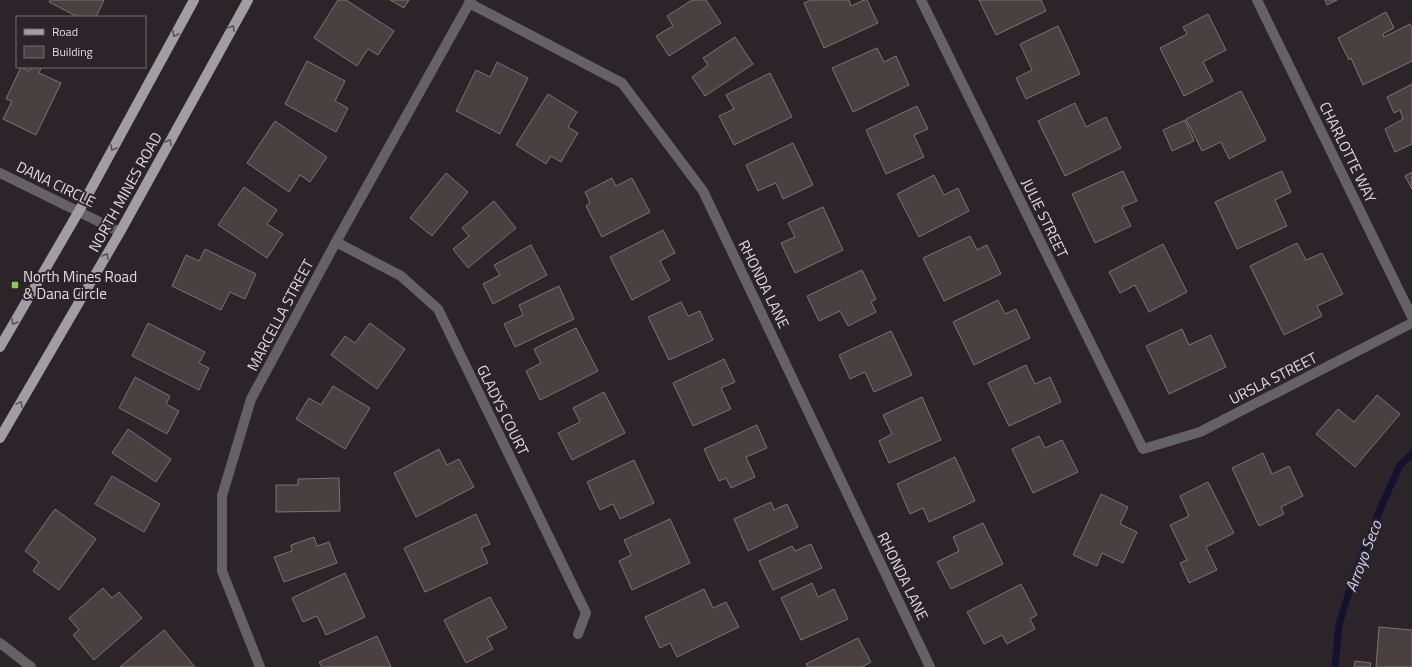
<svg xmlns="http://www.w3.org/2000/svg" width="1412" height="667" viewBox="0 0 1412 667" font-family="'Titillium Web',sans-serif">
<rect width="100%" height="100%" fill="#2b2429"/>
<g fill="none" stroke-linecap="round" stroke-linejoin="round">
<polyline stroke="#131330" stroke-width="7" points="1335,667 1339,625 1351,585 1381,507 1400,465 1412,454"/>
</g>
<g fill="#494040" stroke="#7c7273">
<polygon points="50,0 104,0 96,17 78,17 49,2"/>
<polygon points="338,0 346,0 394,31 378,55 368,49 357,66 314,38"/>
<polygon points="390,0 409,0 404,8"/>
<polygon points="692,0 706,0 721,23 669,56 656,36 673,26 667,16"/>
<polygon points="811,0 849,0 851,6 864,0 867,0 878,23 824,48 804,3"/>
<polygon points="979,0 1041,0 1046,11 996,35"/>
<polygon points="1325,0 1337,0 1327,5"/>
<polygon points="1386,12 1394,28 1383,34 1384,37 1410,24 1412,28 1412,61 1363,85 1351,58 1349,60 1338,38"/>
<polygon points="1208,14 1226,50 1203,62 1213,81 1184,96 1160,48 1187,34 1183,27"/>
<polygon points="1058,26 1080,74 1026,99 1016,78 1032,70 1020,44"/>
<polygon points="735,37 753,64 705,96 692,77 708,65 703,58"/>
<polygon points="877,48 884,62 896,56 909,85 853,112 832,68"/>
<polygon points="307,61 345,81 335,101 348,108 336,132 285,104"/>
<polygon points="497,62 528,78 500,134 456,111 476,70 490,77"/>
<polygon points="21,67 29,71 31,67 40,67 41,68 39,73 61,83 36,135 3,119 12,101 6,99"/>
<polygon points="770,73 792,117 734,145 719,116 734,109 726,95"/>
<polygon points="1412,84 1412,144 1395,152 1385,129 1403,119 1400,110 1394,113 1387,97"/>
<polygon points="1241,91 1266,140 1229,159 1221,142 1202,151 1186,119"/>
<polygon points="548,94 577,112 568,127 578,133 561,162 551,156 546,164 516,145"/>
<polygon points="1075,103 1086,127 1106,117 1121,148 1065,176 1038,121"/>
<polygon points="917,106 928,129 914,135 924,157 886,174 866,130"/>
<polygon points="1185,120 1194,141 1172,151 1163,130"/>
<polygon points="275,121 327,157 310,182 300,175 289,192 247,163"/>
<polygon points="793,143 813,185 783,199 776,183 758,191 746,165"/>
<polygon points="1123,171 1137,201 1122,207 1131,226 1095,243 1072,194"/>
<polygon points="1282,171 1291,192 1275,200 1287,226 1237,249 1215,202"/>
<polygon points="1412,172 1412,189 1405,176"/>
<polygon points="446,173 468,192 432,236 410,218"/>
<polygon points="934,175 944,195 958,188 969,211 919,237 897,194"/>
<polygon points="612,178 616,186 632,178 650,212 602,237 586,206 590,203 585,192"/>
<polygon points="244,187 277,210 267,224 283,234 267,258 218,225"/>
<polygon points="494,201 516,228 468,268 453,249 469,236 462,228"/>
<polygon points="823,207 843,250 795,273 781,243 795,237 788,223"/>
<polygon points="663,230 675,253 660,261 670,280 632,300 610,257"/>
<polygon points="970,236 977,250 987,245 1001,274 944,301 923,258"/>
<polygon points="1297,243 1306,260 1322,253 1343,294 1317,306 1322,316 1284,335 1250,266"/>
<polygon points="1163,244 1187,292 1149,312 1135,285 1120,293 1109,272"/>
<polygon points="531,245 547,275 493,304 483,284 500,275 494,265"/>
<polygon points="205,249 256,274 245,299 230,292 221,310 172,286 186,255 199,261"/>
<polygon points="862,270 876,299 871,302 876,312 848,326 840,311 819,321 807,296"/>
<polygon points="559,286 574,319 515,347 504,324 523,315 519,305"/>
<polygon points="998,300 1005,314 1016,309 1030,338 974,365 953,322"/>
<polygon points="681,302 688,316 700,311 713,340 669,360 648,317"/>
<polygon points="148,323 205,352 199,363 209,368 199,390 132,356"/>
<polygon points="370,323 405,349 377,389 331,355 345,336 355,343"/>
<polygon points="576,328 598,371 540,400 526,371 541,363 534,349"/>
<polygon points="1182,329 1189,345 1211,335 1226,367 1169,394 1146,346"/>
<polygon points="891,331 912,375 874,392 865,372 850,379 839,355"/>
<polygon points="724,359 735,382 721,388 731,409 693,426 673,383"/>
<polygon points="1026,365 1035,384 1050,377 1061,402 1009,426 988,383"/>
<polygon points="135,377 170,396 166,404 179,411 167,434 119,408"/>
<polygon points="333,386 370,408 345,449 296,419 309,398 321,405"/>
<polygon points="604,392 625,433 572,460 558,433 580,422 573,408"/>
<polygon points="1377,395 1400,414 1355,467 1316,434 1338,409 1354,422"/>
<polygon points="922,397 941,440 889,463 879,441 892,434 883,415"/>
<polygon points="757,425 767,448 746,457 755,477 731,488 726,478 719,481 704,449"/>
<polygon points="128,429 171,459 156,482 112,453"/>
<polygon points="1039,436 1045,448 1062,440 1078,472 1033,493 1012,449"/>
<polygon points="439,449 447,465 459,459 474,487 416,517 394,473"/>
<polygon points="1263,453 1272,474 1289,466 1303,496 1281,507 1284,514 1259,526 1232,468"/>
<polygon points="955,457 975,501 929,522 923,508 910,514 897,484"/>
<polygon points="634,460 654,503 620,519 613,504 600,510 587,482"/>
<polygon points="112,476 160,504 144,532 95,504"/>
<polygon points="339,478 340,511 276,512 276,485 298,485 298,479"/>
<polygon points="1208,482 1234,533 1206,547 1217,570 1189,583 1180,563 1187,560 1170,525 1189,516 1180,496"/>
<polygon points="1101,494 1128,507 1120,524 1137,532 1123,563 1102,553 1097,566 1073,555"/>
<polygon points="771,502 774,510 787,504 798,527 748,551 734,519"/>
<polygon points="55,509 96,539 59,590 33,571 39,562 25,551"/>
<polygon points="476,514 490,544 481,548 488,563 425,592 404,548"/>
<polygon points="670,519 690,563 632,590 619,561 631,555 624,540"/>
<polygon points="983,523 1003,564 951,589 937,562 959,551 953,537"/>
<polygon points="314,537 317,546 329,542 337,563 284,582 274,557 292,551 291,545"/>
<polygon points="811,544 822,568 773,590 759,561 792,546 795,551"/>
<polygon points="345,573 365,617 326,635 317,616 303,622 292,598"/>
<polygon points="812,583 818,597 834,589 848,619 801,640 781,598"/>
<polygon points="1021,584 1037,615 1030,619 1035,629 1007,644 1002,635 984,644 967,612"/>
<polygon points="103,588 112,598 119,592 142,618 94,660 73,635 79,630 69,618"/>
<polygon points="704,589 713,608 726,602 739,627 677,657 670,643 660,648 645,617"/>
<polygon points="490,597 507,628 487,638 493,649 466,663 444,620"/>
<polygon points="1379,627 1412,630 1412,667 1376,667"/>
<polygon points="164,630 195,667 120,667"/>
<polygon points="377,636 391,667 322,667 319,662"/>
<polygon points="858,638 871,662 862,667 808,667 806,664"/>
<polygon points="1355,661 1371,663 1370,667 1354,667"/>
</g>
<g fill="none" stroke-linecap="round" stroke-linejoin="round">
<g stroke="#646265" stroke-width="10">
<polyline points="921,0 1143,449 1200,432 1412,323"/>
<polyline points="1257,0 1412,317"/>
<polyline points="469,3 622,83 703,191 930,667"/>
<polyline points="0,173 120,232"/>
<polyline points="336,242 401,276 438,309 586,613 578,634"/>
<polyline points="0,643 31,667"/>
<polyline points="260,667 222,571 222,496 251,399 336,242 471,0"/>
</g>
<g stroke="#a19da4" stroke-width="10">
<polyline points="0,347 79,211 194,0"/>
<polyline points="0,438 120,232 248,0"/>
</g>
</g>
<defs><path id="oneway-chevron" d="M-2-3.5L2.5 0L-2 3.5" fill="none" stroke-width="1.6" stroke-linecap="round" stroke-linejoin="round"/></defs>
<g stroke="#5a545a">
<use href="#oneway-chevron" transform="translate(232 28) rotate(-61)"/>
<use href="#oneway-chevron" transform="translate(175 34) rotate(119)"/>
<use href="#oneway-chevron" transform="translate(169 142) rotate(-61)"/>
<use href="#oneway-chevron" transform="translate(113 148) rotate(119)"/>
<use href="#oneway-chevron" transform="translate(106 256) rotate(-60)"/>
<use href="#oneway-chevron" transform="translate(14 322) rotate(120)"/>
<use href="#oneway-chevron" transform="translate(20 404) rotate(-60)"/>
</g>
<rect fill="#87cf4a" stroke="#2b2429" stroke-width="1.5" x="11" y="281" width="8" height="8" rx="2"/>
<g text-anchor="middle" dominant-baseline="central" stroke-width="4" stroke-linejoin="round" paint-order="stroke">
<g font-size="15" fill="#e0dbde" stroke="#2b2429">
<text transform="translate(1348 152) rotate(64)">CHARLOTTE WAY</text>
<text transform="translate(56 184) rotate(26)">DANA CIRCLE</text>
<text transform="translate(125 192) rotate(-61)">NORTH MINES ROAD</text>
<text transform="translate(1045 218) rotate(64)">JULIE STREET</text>
<text transform="translate(764 284) rotate(64)">RHONDA LANE</text>
<text transform="translate(280 315) rotate(-62)">MARCELLA STREET</text>
<text transform="translate(1273 378) rotate(-27)">URSLA STREET</text>
<text transform="translate(503 410) rotate(64)">GLADYS COURT</text>
<text transform="translate(903 576) rotate(64)">RHONDA LANE</text>
</g>
<g font-size="15" fill="#e0dbde" stroke="#2b2429" text-anchor="start">
<text x="23" y="276">North Mines Road<tspan x="23" dy="17">&amp; Dana Circle</tspan></text>
</g>
<g font-size="16" font-style="italic" fill="#cbcff4" stroke="#2b2429">
<text transform="translate(1363 556) rotate(-69)">Arroyo Seco</text>
</g>
</g>
<rect x="16" y="16" width="130" height="52" fill="#2b2429" stroke="#736d71"/>
<rect x="24" y="29" width="20" height="6" fill="#a19da4" stroke="#736d71"/>
<text x="52" y="36" font-size="12" fill="#e0dbde">Road</text>
<rect x="24" y="46" width="20" height="12" fill="#494040" stroke="#736d71"/>
<text x="52" y="56" font-size="12" fill="#e0dbde">Building</text>
</svg>
